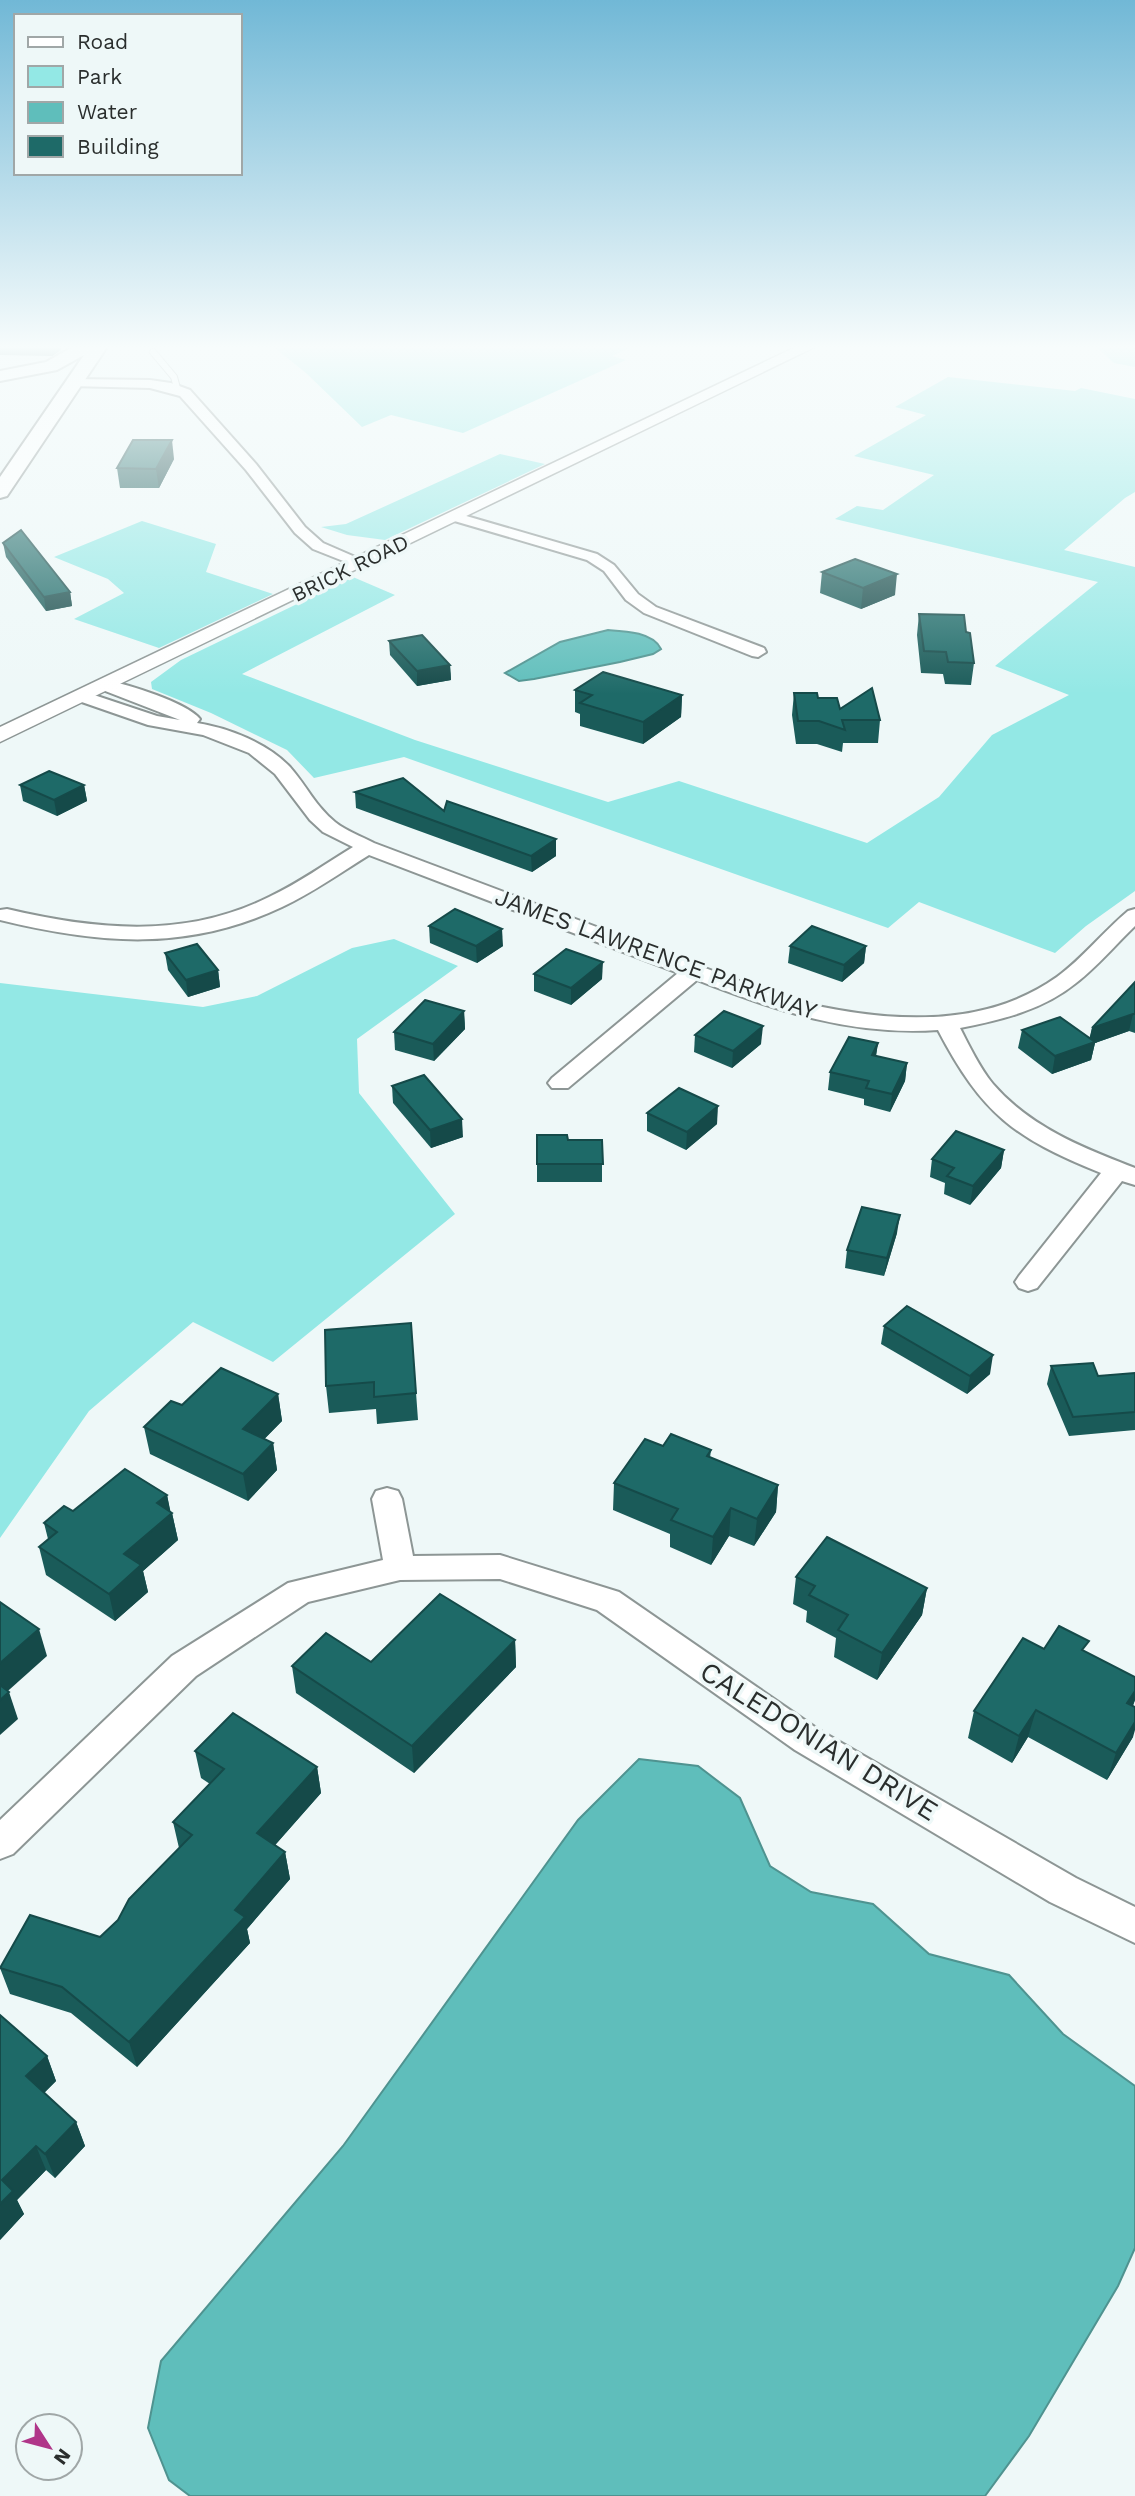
<svg xmlns="http://www.w3.org/2000/svg" width="1135" height="2496" viewBox="0 0 1135 2496" font-family="'Work Sans',sans-serif">
<rect width="100%" height="100%" fill="#eef8f8"/>
<g fill="#93e8e5">
<polygon points="270,344 638,344 612,356 626,360 463,433 391,415 362,427 306,373"/>
<polygon points="1093,344 1135,344 1135,367 1114,363"/>
<polygon points="948,377 1075,391 1081,388 1135,399 1135,492 1125,498 1064,550 1135,567 1135,891 1086,926 1055,953 919,902 888,928 404,757 314,778 287,750 211,713 152,689 151,682 181,660 353,577 395,595 242,674 415,740 608,802 679,781 867,843 939,797 992,735 1069,695 995,666 1098,582 835,519 857,506 883,510 934,475 854,456 926,415 895,407"/>
<polygon points="500,454 545,464 385,540 347,535 321,527 346,524"/>
<polygon points="142,521 216,544 206,572 273,594 159,648 74,619 124,593 108,579 54,557"/>
<polygon points="394,939 458,966 357,1039 359,1093 455,1214 273,1362 193,1322 89,1411 0,1538 0,983 203,1007 257,996 352,948"/>
</g>
<g fill="#5fbebb" stroke="#4f9390" stroke-width="2">
<path d="M608,630C624,631 653,632 661,649L653,654L620,662L534,679L519,681L505,673L560,642Z"/>
<polygon points="639,1759 698,1766 740,1798 770,1866 811,1892 873,1904 929,1954 1009,1975 1063,2034 1135,2086 1135,2248 1118,2286 1029,2436 985,2496 190,2496 169,2480 148,2428 161,2361 343,2146 578,1820"/>
</g>
<g fill="none" stroke-linecap="round" stroke-linejoin="round">
<defs>
<polyline id="service" points="153,352 174,377 177,388"/>
<g id="minor">
<polygon points="74,379 150,380 171,383 190,390 256,464 305,527 323,543 369,563 361,568 313,549 295,533 246,470 180,396 150,388 70,386 70,380"/>
<polygon points="456,513 597,554 614,565 638,594 656,607 764,648 766,652 758,657 752,656 644,613 626,600 604,571 587,560 451,520 449,517 451,514"/>
<path d="M106,680C129,685 186,702 200,719L197,723C229,728 267,743 290,767C306,785 316,807 335,822C346,831 361,836 374,843L787,999C875,1021 978,1033 1057,977C1083,958 1103,932 1128,911L1135,909V926C1115,945 1098,966 1076,983C1043,1010 1001,1020 960,1028C970,1047 979,1067 993,1084C1030,1127 1083,1148 1135,1168V1185L1122,1181L1037,1288L1028,1291L1019,1288L1015,1282L1019,1276L1101,1173C1014,1138 982,1114 938,1030C852,1036 776,1011 697,980L568,1088H552L548,1083L552,1078L678,973L369,855C340,873 312,893 282,907C187,952 99,944 0,920V910L7,909C96,930 185,939 269,897C299,883 325,864 353,847L323,832L310,820L275,774L249,753L203,735L148,725L76,700L73,696L82,691L157,716L180,720L100,689L97,685L100,681Z"/>
<polygon points="387,1488 398,1491 402,1499 413,1556 500,1555 619,1592 819,1730 1076,1878 1135,1907 1135,1943 1050,1902 795,1750 597,1610 500,1579 400,1580 308,1602 196,1676 13,1854 0,1859 0,1820 172,1656 288,1583 383,1560 372,1499 376,1491"/>
</g>
<polygon id="tertiary" points="802,344 821,344 0,742 0,727"/>
<polygon id="primary" points="78,344 109,344 7,496 0,498 0,477 84,355 57,370 0,381 0,371 46,362"/>
</defs>
<use href="#service" stroke="#8d9695" stroke-width="8"/>
<use href="#minor" stroke="#8d9695" stroke-width="4"/>
<use href="#tertiary" stroke="#8d9695" stroke-width="3"/>
<use href="#primary" stroke="#8d9695" stroke-width="4"/>
<use href="#service" stroke="#fff" stroke-width="6"/>
<use href="#minor" fill="#fff" fill-rule="evenodd"/>
<use href="#tertiary" fill="#fff" fill-rule="evenodd"/>
<use href="#primary" fill="#fff" fill-rule="evenodd"/>
</g>
<g fill="#1a5b59">
<polygon points="0,344 60,344 61,350 52,356 0,355"/>
<polygon points="174,459 159,488 120,488 117,468"/>
<polygon points="3,543 70,592 72,606 46,611 6,557"/>
<polygon points="822,572 895,595 861,609 820,593"/>
<polygon points="919,614 966,632 974,663 971,685 945,684 943,674 921,673 917,635"/>
<polygon points="389,641 450,665 451,680 417,686 390,655"/>
<polygon points="575,690 682,695 681,717 643,744 580,726 580,714 575,712"/>
<polygon points="794,693 818,698 840,709 880,720 878,743 843,743 842,752 817,744 796,744 792,715"/>
<polygon points="20,785 84,785 87,801 57,816 23,801"/>
<polygon points="355,792 444,811 556,856 532,872 356,808"/>
<polygon points="429,926 503,946 477,963 430,943"/>
<polygon points="790,946 866,946 864,963 842,982 788,963"/>
<polygon points="165,953 218,970 220,987 188,997 168,970"/>
<polygon points="534,974 602,979 571,1005 534,991"/>
<polygon points="1135,982 1135,1033 1129,1031 1095,1043 1091,1060 1052,1074 1018,1048 1022,1030 1090,1038 1092,1028"/>
<polygon points="464,1011 465,1029 434,1061 395,1050 394,1032"/>
<polygon points="695,1035 761,1044 732,1068 694,1052"/>
<polygon points="878,1043 876,1056 907,1063 905,1081 890,1112 864,1105 864,1099 828,1090 830,1072"/>
<polygon points="392,1086 463,1137 431,1148 393,1103"/>
<polygon points="647,1113 717,1124 686,1150 647,1131"/>
<polygon points="568,1140 602,1140 602,1182 537,1182 537,1164"/>
<polygon points="1004,1150 1001,1168 970,1205 944,1194 945,1183 930,1177 932,1159"/>
<polygon points="897,1233 884,1276 845,1268 847,1250"/>
<polygon points="411,1323 418,1420 377,1424 376,1409 329,1413 326,1386"/>
<polygon points="884,1326 990,1374 967,1394 881,1344"/>
<polygon points="1051,1366 1098,1376 1135,1373 1135,1430 1069,1436 1047,1384"/>
<polygon points="278,1394 282,1421 264,1439 273,1443 277,1470 248,1501 150,1454 144,1427 182,1405"/>
<polygon points="663,1446 711,1450 710,1458 778,1485 776,1512 754,1546 729,1536 711,1565 670,1547 670,1534 613,1510 614,1483"/>
<polygon points="167,1495 170,1511 172,1513 178,1540 143,1571 148,1592 115,1621 46,1575 39,1547 48,1539 44,1523 73,1511"/>
<polygon points="796,1577 927,1588 922,1615 877,1680 834,1657 836,1638 806,1622 807,1611 793,1604"/>
<polygon points="515,1640 516,1667 414,1773 296,1693 292,1666 371,1662"/>
<polygon points="1044,1649 1085,1652 1135,1677 1135,1700 1133,1706 1133,1737 1107,1780 1028,1737 1012,1763 968,1738 974,1711"/>
<polygon points="195,1751 317,1767 321,1793 275,1845 285,1852 290,1879 247,1929 250,1943 137,2067 71,2013 10,1994 0,1968 100,1937 118,1920 179,1848 173,1822 210,1784 201,1778"/>
<polygon points="47,2056 56,2081 44,2093 76,2122 85,2146 55,2178 46,2170 17,2200 24,2214 0,2240"/>
</g>
<g fill="#154a49">
<polygon points="50,344 60,344 61,350 52,356"/>
<polygon points="172,440 174,459 159,488 156,469"/>
<polygon points="897,574 895,595 861,609 863,588"/>
<polygon points="70,592 72,606 46,611 44,597"/>
<polygon points="450,665 451,680 417,686 417,671"/>
<polygon points="682,695 681,717 643,744 643,722"/>
<polygon points="84,785 87,801 57,816 54,800"/>
<polygon points="556,839 556,856 532,872 531,856"/>
<polygon points="502,929 503,946 477,963 476,946"/>
<polygon points="866,946 864,963 842,982 844,965"/>
<polygon points="603,962 602,979 571,1005 571,988"/>
<polygon points="218,970 220,987 188,997 186,980"/>
<polygon points="464,1011 465,1029 434,1061 433,1044"/>
<polygon points="1133,1014 1129,1031 1095,1043 1091,1060 1052,1074 1055,1056 1088,1044 1092,1028"/>
<polygon points="763,1026 761,1044 732,1068 733,1051"/>
<polygon points="878,1043 875,1061 872,1055"/>
<polygon points="907,1063 905,1081 890,1112 892,1094"/>
<polygon points="718,1106 717,1124 686,1150 687,1132"/>
<polygon points="462,1119 463,1137 431,1148 430,1130"/>
<polygon points="1004,1150 1001,1168 970,1205 973,1186"/>
<polygon points="900,1215 897,1233 884,1276 887,1258"/>
<polygon points="993,1355 990,1374 967,1394 970,1376"/>
<polygon points="278,1394 282,1421 248,1456 243,1429"/>
<polygon points="273,1443 277,1470 248,1501 243,1474"/>
<polygon points="778,1485 776,1512 754,1546 757,1519"/>
<polygon points="167,1495 171,1514 172,1513 178,1540 143,1571 148,1592 115,1621 109,1594 124,1554 157,1503"/>
<polygon points="731,1508 729,1536 711,1565 713,1537"/>
<polygon points="927,1588 922,1615 877,1680 882,1653"/>
<polygon points="39,1629 47,1656 0,1698 0,1663"/>
<polygon points="515,1640 516,1667 414,1773 412,1746"/>
<polygon points="1135,1691 1135,1700 1132,1707 1127,1703"/>
<polygon points="9,1692 18,1719 0,1735 0,1700"/>
<polygon points="1036,1710 1028,1737 1012,1763 1019,1736"/>
<polygon points="1135,1722 1135,1730 1133,1737 1107,1780 1116,1753"/>
<polygon points="317,1767 321,1793 262,1860 257,1833"/>
<polygon points="285,1852 290,1879 247,1929 250,1943 137,2067 129,2042 235,1910"/>
<polygon points="47,2056 56,2081 36,2101 26,2076"/>
<polygon points="76,2122 85,2146 55,2178 45,2154"/>
<polygon points="36,2146 46,2170 17,2200 24,2214 0,2240 0,2204 2,2180"/>
</g>
<g fill="#1e6a68" stroke="#154a49" stroke-width="2">
<polygon points="133,440 172,440 156,469 117,468"/>
<polygon points="21,530 70,592 44,597 3,543"/>
<polygon points="855,559 897,574 863,588 822,572"/>
<polygon points="919,614 964,615 966,632 970,633 974,663 948,662 946,652 924,651"/>
<polygon points="422,635 450,665 417,671 389,641"/>
<polygon points="603,672 682,695 643,722 580,703 592,695 575,690"/>
<polygon points="872,688 880,720 842,720 845,730 819,721 798,721 794,693 817,693 818,698 837,698 840,709"/>
<polygon points="49,771 84,785 54,800 20,785"/>
<polygon points="403,778 444,811 447,801 556,839 531,856 355,792"/>
<polygon points="455,909 502,929 476,946 429,926"/>
<polygon points="812,926 866,946 844,965 790,946"/>
<polygon points="197,944 218,970 186,980 165,953"/>
<polygon points="566,949 603,962 571,988 534,974"/>
<polygon points="1135,982 1135,1014 1133,1014 1092,1028"/>
<polygon points="425,1000 464,1011 433,1044 394,1032"/>
<polygon points="724,1011 763,1026 733,1051 695,1035"/>
<polygon points="1060,1017 1095,1042 1055,1056 1022,1030"/>
<polygon points="849,1037 878,1043 872,1055 907,1063 892,1094 866,1088 869,1081 830,1072"/>
<polygon points="424,1075 462,1119 430,1130 392,1086"/>
<polygon points="679,1088 718,1106 687,1132 647,1113"/>
<polygon points="956,1131 1004,1150 973,1186 947,1176 954,1168 932,1159"/>
<polygon points="537,1135 567,1135 568,1140 602,1140 603,1164 537,1164"/>
<polygon points="862,1207 900,1215 887,1258 847,1250"/>
<polygon points="907,1306 993,1355 970,1376 884,1326"/>
<polygon points="411,1323 416,1393 374,1397 374,1382 326,1386 325,1330"/>
<polygon points="1093,1363 1098,1376 1135,1373 1135,1412 1073,1417 1051,1366"/>
<polygon points="221,1368 278,1394 243,1429 273,1443 243,1474 144,1427 171,1401 182,1405"/>
<polygon points="671,1434 711,1450 707,1456 778,1485 757,1519 731,1508 713,1537 671,1520 678,1509 614,1483 645,1439 663,1446"/>
<polygon points="125,1469 167,1495 157,1503 172,1513 124,1554 141,1565 109,1594 39,1547 57,1532 44,1523 64,1506 73,1511"/>
<polygon points="827,1537 927,1588 882,1653 838,1630 848,1615 809,1595 815,1586 796,1577"/>
<polygon points="440,1594 515,1640 412,1746 292,1666 326,1633 371,1662"/>
<polygon points="0,1602 39,1629 0,1663"/>
<polygon points="1059,1626 1089,1641 1082,1650 1135,1677 1135,1691 1127,1703 1135,1707 1135,1722 1116,1753 1036,1710 1019,1736 974,1711 1023,1638 1044,1649"/>
<polygon points="0,1685 9,1692 0,1700"/>
<polygon points="233,1713 317,1767 257,1833 285,1852 235,1910 245,1917 129,2042 62,1987 0,1968 30,1915 100,1937 118,1920 129,1899 192,1835 173,1822 224,1769 195,1751"/>
<polygon points="0,2015 47,2056 26,2076 76,2122 45,2154 36,2146 2,2180 13,2191 0,2204"/>
</g>
<linearGradient id="sky" x2="0" y2="1"><stop stop-color="#71b8d6"/><stop offset="0.5" stop-color="#f7fcfc"/><stop offset="1" stop-color="#f7fcfc" stop-opacity="0"/></linearGradient>
<rect width="1135" height="694" fill="url(#sky)"/>
<g text-anchor="middle" dominant-baseline="central" stroke-width="7" stroke-linejoin="round" paint-order="stroke">
<g font-size="21" fill="#2a2e2d" stroke="#eef8f8">
<text transform="translate(350 568) rotate(-26)">BRICK ROAD</text>
</g>
<g font-size="24" fill="#2a2e2d" stroke="#eef8f8">
<text transform="translate(656 954) rotate(20)">JAMES LAWRENCE PARKWAY</text>
</g>
<g font-size="28" fill="#2a2e2d" stroke="#eef8f8">
<text transform="translate(819 1741) rotate(32)">CALEDONIAN DRIVE</text>
</g>
</g>
<rect x="14" y="14" width="228" height="161" fill="#eef8f8" stroke="#a0a7a7" stroke-width="2"/>
<rect x="28" y="37" width="35" height="10" fill="#ffffff" stroke="#a0a7a7" stroke-width="2"/>
<text x="77" y="49" font-size="21" fill="#2a2e2d">Road</text>
<rect x="28" y="66" width="35" height="21" fill="#93e8e5" stroke="#a0a7a7" stroke-width="2"/>
<text x="77" y="84" font-size="21" fill="#2a2e2d">Park</text>
<rect x="28" y="102" width="35" height="21" fill="#5fbebb" stroke="#a0a7a7" stroke-width="2"/>
<text x="77" y="119" font-size="21" fill="#2a2e2d">Water</text>
<rect x="28" y="136" width="35" height="21" fill="#1e6a68" stroke="#a0a7a7" stroke-width="2"/>
<text x="77" y="154" font-size="21" fill="#2a2e2d">Building</text>
<g transform="translate(49 2447) rotate(126)"><circle r="33" fill="#eef8f8" stroke="#a0a7a7" stroke-width="2"/>
<path d="M0-5L12 26L0 18L-12 26Z" fill="#b03689"/>
<text y="-10" font-size="19" font-weight="bold" text-anchor="middle" fill="#2a2e2d">N</text>
</g>
</svg>
